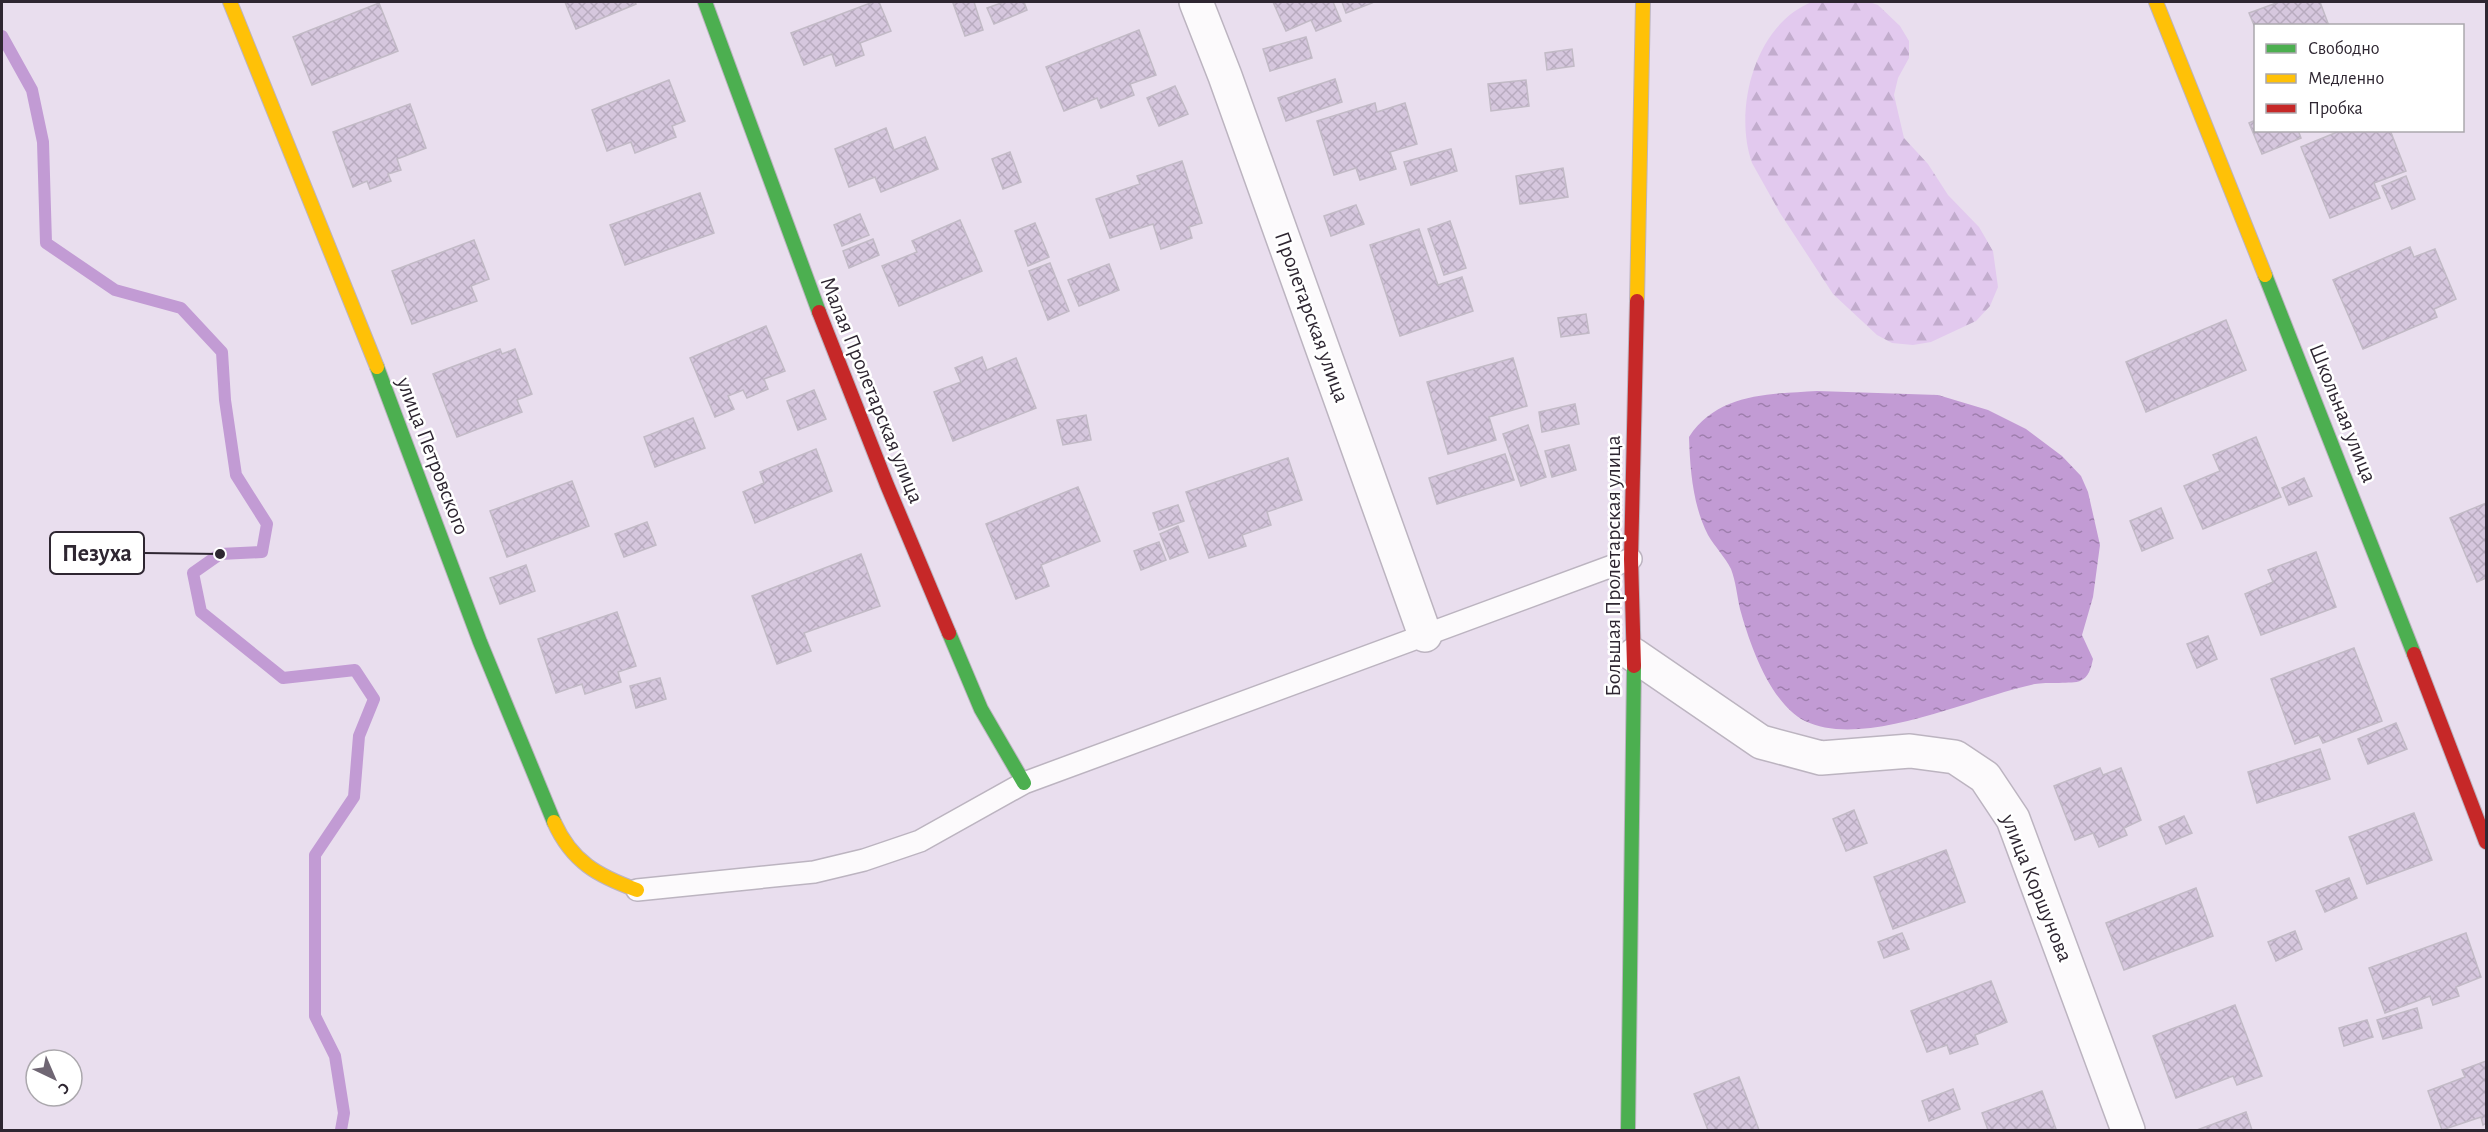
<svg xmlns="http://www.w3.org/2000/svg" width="2488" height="1132" viewBox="0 0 2488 1132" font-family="'Alegreya Sans',sans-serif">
<defs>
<pattern id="forest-firs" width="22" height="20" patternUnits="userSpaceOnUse" patternTransform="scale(1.5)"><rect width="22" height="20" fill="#e2c9ee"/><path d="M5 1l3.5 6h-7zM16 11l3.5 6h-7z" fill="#c2accd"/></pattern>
<pattern id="water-ripples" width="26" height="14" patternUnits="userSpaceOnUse" patternTransform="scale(1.5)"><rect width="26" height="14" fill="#c29bd4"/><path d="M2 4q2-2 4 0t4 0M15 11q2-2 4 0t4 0" fill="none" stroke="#9e7ead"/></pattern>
<pattern id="building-cross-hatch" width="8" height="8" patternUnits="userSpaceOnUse" patternTransform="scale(1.5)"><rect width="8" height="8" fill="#d6c7de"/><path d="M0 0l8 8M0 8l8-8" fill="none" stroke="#b8abbf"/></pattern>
</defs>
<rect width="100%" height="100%" fill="#e9deee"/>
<path fill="url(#forest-firs)" d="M1812,2H1869L1878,5L1900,26L1909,41V58L1898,78L1894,95L1904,138L1928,164L1948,195L1979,227L1993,251L1998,287L1990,306L1976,321L1931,342L1913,345L1892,343L1877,335L1833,294L1780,213L1752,163C1733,109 1755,24 1812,2Z"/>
<path fill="url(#water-ripples)" d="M1817,391L1938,395L1988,410L2026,429L2062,456L2081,476L2088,492L2100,545L2093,597L2082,635L2093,659C2091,668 2089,677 2080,681C2073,684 2046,682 2035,684C1975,696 1864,750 1805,721C1770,703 1750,645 1740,609C1737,596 1736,582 1731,569C1725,557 1715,547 1708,535C1693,506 1690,470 1689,437C1718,393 1770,394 1817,391Z"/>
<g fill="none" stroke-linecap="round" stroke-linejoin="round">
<polyline stroke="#c29bd4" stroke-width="12" points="2,36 32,90 43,142 46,243 115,290 181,308 222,352 225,400 236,475 267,524 262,552 220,554 193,573 201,612 283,678 355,670 374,699 359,736 354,797 315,855 315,1016 335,1056 344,1113 341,1130"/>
</g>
<g fill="url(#building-cross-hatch)" stroke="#c2bac6" stroke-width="1.5">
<polygon points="565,2 635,2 636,4 576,29"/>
<polygon points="873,2 879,2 891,31 860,43 864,55 836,66 832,54 804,65 791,33"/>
<polygon points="958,2 974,2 983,30 965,36 953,3"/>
<polygon points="1004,2 1024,2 1027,10 994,24 987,8"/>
<polygon points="1273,2 1333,2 1341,21 1316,31 1311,20 1286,31"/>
<polygon points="1342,2 1371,2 1372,3 1346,13"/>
<polygon points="2279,2 2320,2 2329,26 2256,26 2256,30 2249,13"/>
<polygon points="379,3 398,51 312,85 293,37"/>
<polygon points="1139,30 1156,75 1130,84 1134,95 1101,108 1097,98 1064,111 1046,67"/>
<polygon points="1306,37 1312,58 1270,71 1263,49"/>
<polygon points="1572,49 1574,66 1547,70 1545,53"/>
<polygon points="1335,79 1342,102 1286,121 1278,98"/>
<polygon points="669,80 685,121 672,126 676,137 635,153 631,142 607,151 592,110"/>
<polygon points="1526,80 1529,106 1491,111 1488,84"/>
<polygon points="1175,86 1188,114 1159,126 1147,98"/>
<polygon points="1375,103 1377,112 1405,103 1417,144 1390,152 1396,169 1360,180 1356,168 1334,175 1317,121"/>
<polygon points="410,104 426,148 397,159 401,170 388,174 391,181 370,189 367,181 353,187 333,132"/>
<polygon points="2256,120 2256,130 2298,130 2301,138 2262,154 2249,123"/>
<polygon points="886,128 894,150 925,137 938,169 881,192 875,177 849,187 835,149"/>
<polygon points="2342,130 2390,130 2406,171 2374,183 2380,198 2330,218 2301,147"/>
<polygon points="1451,149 1457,171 1411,185 1404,162"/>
<polygon points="1010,152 1021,182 1003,189 992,159"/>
<polygon points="1182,161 1202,223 1189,227 1192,238 1161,249 1153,224 1110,238 1096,199 1140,184 1137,176"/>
<polygon points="1563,168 1568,197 1520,204 1516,176"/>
<polygon points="2406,176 2415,199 2392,209 2382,186"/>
<polygon points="700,193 714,233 625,265 610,225"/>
<polygon points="1356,205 1364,224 1331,236 1324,216"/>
<polygon points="860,214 869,235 842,246 834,225"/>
<polygon points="960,220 982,271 899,306 882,266 917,252 912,241"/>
<polygon points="1450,221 1466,268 1444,275 1428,229"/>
<polygon points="1035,223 1049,257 1028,266 1015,231"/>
<polygon points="1419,229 1438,285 1462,277 1473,311 1400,336 1370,245"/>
<polygon points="873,239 879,255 849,268 843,251"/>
<polygon points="474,240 489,279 471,286 477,301 412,324 392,271"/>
<polygon points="2410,247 2414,257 2435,249 2456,299 2434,309 2437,317 2363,349 2333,280"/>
<polygon points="1050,263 1069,311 1048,320 1029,271"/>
<polygon points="1109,264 1119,290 1079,306 1068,280"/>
<polygon points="1586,314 1589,333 1561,337 1558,318"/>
<polygon points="2226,320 2246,370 2146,412 2126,362"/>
<polygon points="766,326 785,371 764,379 768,389 747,398 743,390 728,396 734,409 715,417 690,358"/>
<polygon points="500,349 502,354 515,349 532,394 517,400 522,412 457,437 433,374"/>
<polygon points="982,357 987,370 1016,358 1036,408 953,441 934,392 961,382 955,368"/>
<polygon points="1513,358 1527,406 1489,417 1496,440 1448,454 1427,382"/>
<polygon points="814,390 826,419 798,430 787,401"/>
<polygon points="1575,404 1579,424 1542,432 1539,412"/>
<polygon points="1086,415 1091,440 1063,445 1057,420"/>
<polygon points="693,418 705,448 655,467 644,437"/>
<polygon points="1528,425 1546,477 1521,486 1503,434"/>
<polygon points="2256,437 2281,497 2203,529 2184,486 2220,471 2213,455"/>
<polygon points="1569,445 1576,470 1552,477 1545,451"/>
<polygon points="816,449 832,491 755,523 743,492 764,483 760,472"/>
<polygon points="1505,454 1514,480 1437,504 1429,478"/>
<polygon points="1288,458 1302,500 1267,512 1271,525 1242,535 1246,546 1209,558 1186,492"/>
<polygon points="2304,478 2312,496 2289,505 2282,488"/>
<polygon points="572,481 589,526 507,557 490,511"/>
<polygon points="1078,487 1100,541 1041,565 1049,586 1016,599 986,524"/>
<polygon points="2486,503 2486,578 2477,582 2450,518"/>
<polygon points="1178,505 1184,521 1159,530 1153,513"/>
<polygon points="2161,508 2173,538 2142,551 2130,521"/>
<polygon points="647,522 656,545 624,557 615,534"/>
<polygon points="1178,526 1188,552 1170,559 1160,534"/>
<polygon points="1159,542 1166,560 1141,570 1134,551"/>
<polygon points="2316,552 2336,607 2261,635 2245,594 2273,582 2268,570"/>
<polygon points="861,554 880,606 804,633 811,651 777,664 752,596"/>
<polygon points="526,565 535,591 500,604 490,578"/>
<polygon points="617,612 636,666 618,672 621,682 585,694 582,684 556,693 538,639"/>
<polygon points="2208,636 2217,659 2197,668 2187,644"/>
<polygon points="2354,648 2382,721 2323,743 2319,735 2295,744 2271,679"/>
<polygon points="660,678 666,699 636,708 630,686"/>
<polygon points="2396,723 2407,749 2368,764 2358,739"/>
<polygon points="2320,749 2330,779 2257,803 2248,772"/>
<polygon points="2100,768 2103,775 2121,768 2141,820 2124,828 2127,835 2099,847 2093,833 2075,840 2054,786"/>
<polygon points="1854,810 1867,843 1846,851 1833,819"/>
<polygon points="2414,813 2432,860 2367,884 2349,837"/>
<polygon points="2184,816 2192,833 2166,844 2159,827"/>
<polygon points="1946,850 1965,902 1893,929 1874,877"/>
<polygon points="2349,878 2357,898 2325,912 2316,891"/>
<polygon points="2196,888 2213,936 2124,970 2106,923"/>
<polygon points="2295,931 2302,949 2276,961 2268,942"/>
<polygon points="1902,933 1909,949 1884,958 1878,942"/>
<polygon points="2466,933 2481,977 2456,987 2459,996 2433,1005 2430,996 2385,1013 2369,968"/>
<polygon points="1991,981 2007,1022 1975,1035 1978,1044 1950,1054 1947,1045 1927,1052 1911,1011"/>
<polygon points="2235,1005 2262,1076 2237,1085 2233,1076 2176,1098 2153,1036"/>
<polygon points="2417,1008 2422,1028 2383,1039 2377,1020"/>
<polygon points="2367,1020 2373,1037 2344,1046 2339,1028"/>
<polygon points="2486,1061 2486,1123 2483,1125 2481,1117 2442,1130 2428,1091 2465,1077 2462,1070"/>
<polygon points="1739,1077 1759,1130 1708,1130 1694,1094"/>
<polygon points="1953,1089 1960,1109 1929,1121 1922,1101"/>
<polygon points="2042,1091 2056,1129 1988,1130 1982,1113"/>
<polygon points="2246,1112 2252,1130 2197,1130"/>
</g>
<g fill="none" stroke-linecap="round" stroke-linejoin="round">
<defs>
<polyline id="lane" points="637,890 814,872 864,860 920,841 1024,783 1631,559"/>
<g id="street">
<polyline points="1196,2 1225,76 1425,635"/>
<polyline points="1634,655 1761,742 1821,758 1910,751 1955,757 1985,777 2013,819 2128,1130"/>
</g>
<g id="fast">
<polyline points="705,2 819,312"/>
<polyline points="2265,275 2414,654"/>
<polyline points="377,367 480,642 554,822"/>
<polyline points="949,633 981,709 1024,783"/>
<polyline points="1628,1130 1634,666"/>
</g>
<g id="slow">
<polyline points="230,2 377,367"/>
<polyline points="2156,2 2265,275"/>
<polyline points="1637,301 1643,2"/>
<path d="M554,822C572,862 598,876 637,890"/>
</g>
<g id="jam">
<polyline points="819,312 887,485 949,633"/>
<polyline points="2414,654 2486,842"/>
<polyline points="1634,666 1631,559 1637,301"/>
</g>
</defs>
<use href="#lane" stroke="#bcb4c0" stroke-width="24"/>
<use href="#street" stroke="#bcb4c0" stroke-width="36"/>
<use href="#fast" stroke="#bcb4c0" stroke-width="16"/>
<use href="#slow" stroke="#bcb4c0" stroke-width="16"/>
<use href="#jam" stroke="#bcb4c0" stroke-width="16"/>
<use href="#lane" stroke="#fcfafc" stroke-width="21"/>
<use href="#street" stroke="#fcfafc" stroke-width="33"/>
<use href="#fast" stroke="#4caf50" stroke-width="14"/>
<use href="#slow" stroke="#ffc107" stroke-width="14"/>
<use href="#jam" stroke="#c62828" stroke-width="14"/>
</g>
<g text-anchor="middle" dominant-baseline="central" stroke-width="5" stroke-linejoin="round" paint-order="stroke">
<g font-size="22" fill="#2e2631" stroke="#fff">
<text transform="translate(1312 317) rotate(70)">Пролетарская улица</text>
<text transform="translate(872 390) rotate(68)">Малая Пролетарская улица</text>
<text transform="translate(2343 413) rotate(68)">Школьная улица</text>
<text transform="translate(433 456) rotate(69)">улица Петровского</text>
<text transform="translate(1613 566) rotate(-90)">Большая Пролетарская улица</text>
<text transform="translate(2037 888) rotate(68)">улица Коршунова</text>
</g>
</g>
<path fill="none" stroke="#2e2631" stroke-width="2" d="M220 554L144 553"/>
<circle fill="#2e2631" stroke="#fff" stroke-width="2" cx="220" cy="554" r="6"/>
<rect fill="#fff" stroke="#2e2631" stroke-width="2" x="50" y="532" width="94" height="42" rx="6"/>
<g font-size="24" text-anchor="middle" font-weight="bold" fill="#2e2631">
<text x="97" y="561">Пезуха</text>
</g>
<rect width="2488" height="1132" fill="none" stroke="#2e2631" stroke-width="6"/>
<rect x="2254" y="24" width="210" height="108" fill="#ffffff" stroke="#aba8ad" stroke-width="1.5"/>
<rect x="2266" y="44" width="30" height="9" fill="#4caf50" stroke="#aba8ad" stroke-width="1.5"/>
<text x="2308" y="54" font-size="18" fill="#2e2631">Свободно</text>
<rect x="2266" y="74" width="30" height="9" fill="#ffc107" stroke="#aba8ad" stroke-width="1.5"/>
<text x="2308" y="84" font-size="18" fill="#2e2631">Медленно</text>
<rect x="2266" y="104" width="30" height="9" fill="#c62828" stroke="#aba8ad" stroke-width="1.5"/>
<text x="2308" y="114" font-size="18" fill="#2e2631">Пробка</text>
<g transform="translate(54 1078) rotate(136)"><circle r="28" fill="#ffffff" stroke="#aba8ad" stroke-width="1.5"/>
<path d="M0-4.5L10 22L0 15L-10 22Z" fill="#6f6673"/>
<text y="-9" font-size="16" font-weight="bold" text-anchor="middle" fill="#2e2631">С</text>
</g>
</svg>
